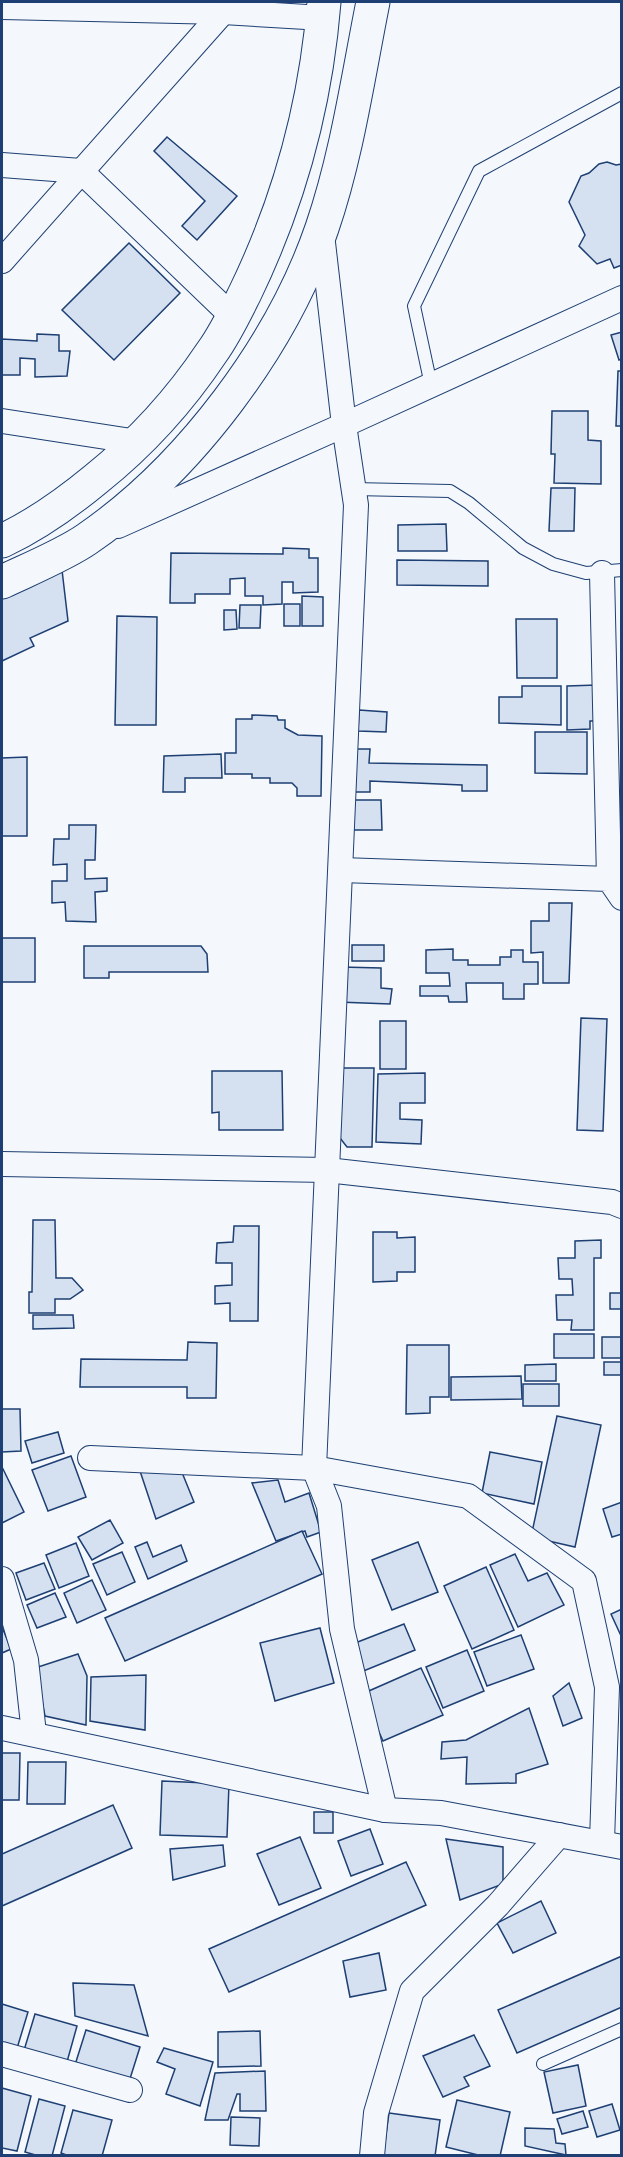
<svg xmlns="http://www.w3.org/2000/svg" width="623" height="2157" viewBox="0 0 623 2157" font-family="'Noto Sans',sans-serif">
<rect width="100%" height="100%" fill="#f4f7fb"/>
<g fill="#d5e0f0" stroke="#1d3f73" stroke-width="1.5">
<polygon points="167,137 237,196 197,240 182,226 205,201 154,151"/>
<polygon points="607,162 616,165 622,164 622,265 614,268 610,259 597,264 579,246 585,235 569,202 581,176 589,173 599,164"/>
<polygon points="129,243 180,293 114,360 62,310"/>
<polygon points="622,332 622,359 619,360 611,335"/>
<polygon points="37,334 59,335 59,351 70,351 67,376 35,377 35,359 20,358 20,375 2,375 2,339 37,341"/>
<polygon points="618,371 622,371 622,426 616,426"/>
<polygon points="552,411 588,411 588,440 601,441 601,484 554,483 555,454 551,454"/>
<polygon points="551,488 575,488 574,531 549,531"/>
<polygon points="446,524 447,551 398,551 398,525"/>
<polygon points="283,548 309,549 309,558 318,558 318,592 293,593 293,582 282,582 282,604 263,605 263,596 245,596 245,578 230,579 230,594 195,594 195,603 170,603 171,553 283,554"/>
<polygon points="397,560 488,561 488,586 397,585"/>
<polygon points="62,570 68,621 30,638 34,646 2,661 2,598"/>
<polygon points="302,596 323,597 323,626 302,626"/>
<rect x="284" y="604" width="16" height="22"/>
<polygon points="240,605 261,605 260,628 239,628"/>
<polygon points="224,610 236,610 237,629 224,630"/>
<polygon points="117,616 157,617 156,725 115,725"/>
<polygon points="516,619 557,619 557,678 517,678"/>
<polygon points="597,685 597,721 590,721 590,729 567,730 567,686"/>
<polygon points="522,686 561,686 561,725 499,723 499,697 522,697"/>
<polygon points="359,710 387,712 386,732 358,731"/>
<polygon points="252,715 277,716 278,720 285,720 285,728 298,735 322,736 321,796 297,796 297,788 292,783 270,783 270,778 252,778 252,774 225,774 225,753 236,753 236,719 252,719"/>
<polygon points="535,732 587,732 587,774 535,773"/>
<polygon points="353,749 370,749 369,763 487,765 487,791 462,791 462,785 370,781 370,792 351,792"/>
<polygon points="221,754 222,778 185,778 185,792 163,792 164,756"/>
<polygon points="27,757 27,836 2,836 2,758"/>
<polygon points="351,800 381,800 382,830 351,830"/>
<polygon points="69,825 96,825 95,860 85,860 85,879 107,878 107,891 95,892 96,922 66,921 65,902 52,903 52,881 67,881 67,864 53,865 54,839 69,839"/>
<polygon points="549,903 572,903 569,983 543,983 543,952 531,953 531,921 549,921"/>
<rect x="2" y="938" width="33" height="44"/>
<rect x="352" y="945" width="32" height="16"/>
<polygon points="84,946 201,946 207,954 208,972 109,972 109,978 84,978"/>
<polygon points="453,949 453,960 468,960 468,965 500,965 500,957 511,957 511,950 523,950 523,962 538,962 538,984 524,984 524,999 503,999 503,983 466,983 467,1002 449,1002 448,996 420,996 420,986 450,986 449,973 426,973 426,950"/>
<polygon points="341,967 381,968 381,988 392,989 390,1004 338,1002"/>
<polygon points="581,1018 607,1019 603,1131 577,1130"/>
<rect x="380" y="1021" width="26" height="48"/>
<polygon points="341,1068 374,1068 372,1147 347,1147 340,1138"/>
<polygon points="212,1071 282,1071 283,1130 219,1130 219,1112 212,1113"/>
<polygon points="425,1073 425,1103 400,1103 400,1119 422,1120 421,1144 376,1142 378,1074"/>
<polygon points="33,1220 55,1220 56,1278 72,1278 83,1290 70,1299 55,1299 55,1313 29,1313 29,1292 32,1292"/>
<polygon points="234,1226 259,1226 258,1321 230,1321 230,1303 215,1304 215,1286 232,1285 232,1263 216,1263 217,1243 233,1242"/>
<polygon points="373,1232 397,1232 397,1238 415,1237 415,1272 397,1272 397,1281 373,1282"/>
<polygon points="601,1240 601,1258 594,1258 594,1330 571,1330 572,1320 557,1320 556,1295 573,1295 572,1279 559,1279 558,1258 575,1258 575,1241"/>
<rect x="610" y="1293" width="12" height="16"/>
<polygon points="33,1315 73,1315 74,1328 33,1329"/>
<rect x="554" y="1334" width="40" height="24"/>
<rect x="602" y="1337" width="20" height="21"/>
<polygon points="188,1342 217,1343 216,1398 187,1398 187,1387 80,1387 81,1359 187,1360"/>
<polygon points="407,1345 449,1345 449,1397 430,1397 430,1413 406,1414"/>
<rect x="604" y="1362" width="18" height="13"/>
<polygon points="556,1364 556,1381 525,1381 525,1365"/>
<polygon points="521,1376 522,1399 451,1400 451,1377"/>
<rect x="523" y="1384" width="36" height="22"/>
<polygon points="2,1409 20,1409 21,1451 2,1452"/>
<polygon points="557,1416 601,1425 575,1547 531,1537"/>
<polygon points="58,1432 64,1453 32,1463 25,1441"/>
<polygon points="490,1452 542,1462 534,1504 482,1493"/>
<polygon points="71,1456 86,1497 48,1511 32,1470"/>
<polygon points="139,1468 181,1470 194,1502 156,1519"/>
<polygon points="3,1469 24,1512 2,1523 2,1470"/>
<polygon points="278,1480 285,1502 309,1493 321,1532 307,1537 305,1531 276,1541 252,1483"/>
<polygon points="622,1502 622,1534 612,1537 603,1509"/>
<polygon points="110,1520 123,1543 92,1560 78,1537"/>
<polygon points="302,1531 322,1574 125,1661 105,1618"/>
<polygon points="147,1542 153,1557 181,1545 187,1561 148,1579 135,1547"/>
<polygon points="418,1542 438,1592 392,1610 372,1560"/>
<polygon points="76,1543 89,1576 59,1588 46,1555"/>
<polygon points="122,1552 135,1582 107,1595 93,1564"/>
<polygon points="515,1554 528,1581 547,1573 564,1605 518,1627 490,1565"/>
<polygon points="44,1563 55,1589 26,1600 16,1573"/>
<polygon points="486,1567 514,1630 472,1649 444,1586"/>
<polygon points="92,1580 106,1610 77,1623 64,1593"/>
<polygon points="55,1593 66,1617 37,1628 27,1605"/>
<polygon points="622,1609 622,1638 611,1614"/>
<polygon points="404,1624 415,1650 361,1672 350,1645"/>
<polygon points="2,1627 11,1649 2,1653"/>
<polygon points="320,1628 334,1683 275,1701 260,1643"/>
<polygon points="521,1635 534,1669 487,1686 474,1652"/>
<polygon points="467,1650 484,1691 443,1708 426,1667"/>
<polygon points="78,1654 87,1676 86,1725 45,1716 35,1668"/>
<polygon points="421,1668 443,1715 383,1741 362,1694"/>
<polygon points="146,1675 145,1730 90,1721 91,1677"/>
<polygon points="569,1683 582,1718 563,1726 553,1696"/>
<polygon points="529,1708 548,1764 516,1774 516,1783 466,1784 467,1757 441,1759 442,1742 466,1740"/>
<polygon points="2,1753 20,1753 19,1800 2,1800"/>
<polygon points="28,1762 66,1762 65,1804 27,1804"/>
<polygon points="162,1781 229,1784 227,1837 160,1835"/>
<polygon points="113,1805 132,1848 2,1906 2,1854"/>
<rect x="314" y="1812" width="19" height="21"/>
<polygon points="370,1829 383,1864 351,1876 338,1841"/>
<polygon points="300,1837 321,1888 279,1905 257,1854"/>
<polygon points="446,1839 503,1847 503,1884 460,1900"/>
<polygon points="223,1845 225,1866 173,1880 170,1849"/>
<polygon points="406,1862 426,1905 229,1992 209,1949"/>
<polygon points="541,1901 556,1933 513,1953 497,1923"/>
<polygon points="379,1953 386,1990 350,1997 343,1961"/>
<polygon points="622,1956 622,2007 517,2053 498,2010"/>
<polygon points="73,1983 134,1985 148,2036 75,2016"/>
<polygon points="2,2004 28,2012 15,2055 2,2051"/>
<polygon points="35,2014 77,2026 65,2069 22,2057"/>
<polygon points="86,2030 140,2047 128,2085 74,2068"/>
<polygon points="260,2031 261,2066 218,2067 218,2032"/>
<polygon points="474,2035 490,2066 464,2077 469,2086 443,2097 423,2056"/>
<polygon points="164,2048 213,2062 200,2106 166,2094 175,2069 157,2062"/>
<polygon points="578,2065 586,2106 553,2113 544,2072"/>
<polygon points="265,2071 266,2111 240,2111 240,2094 237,2094 228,2120 205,2120 215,2073"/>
<polygon points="2,2088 31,2096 17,2151 2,2148"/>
<polygon points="39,2099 65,2106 52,2156 39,2156 25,2152"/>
<polygon points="457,2100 510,2112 500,2156 482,2156 446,2147"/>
<polygon points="612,2104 620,2130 597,2137 589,2111"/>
<polygon points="73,2110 112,2120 102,2156 69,2156 61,2153"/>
<polygon points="583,2111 588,2127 562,2134 557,2119"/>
<polygon points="389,2113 440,2120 435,2156 383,2156"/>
<polygon points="231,2117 260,2118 259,2146 230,2145"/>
<polygon points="525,2128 554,2129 556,2143 565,2144 566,2155 525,2146"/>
</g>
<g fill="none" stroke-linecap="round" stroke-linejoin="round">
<defs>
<g id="lane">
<polyline points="431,385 414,306 479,171 622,93"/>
<polyline points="353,489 450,491 469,503 523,548 553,564 586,573 622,570"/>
<polyline points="543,2064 622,2029"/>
</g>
<g id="street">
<polyline points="2,7 223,12 323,18"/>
<polyline points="2,165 81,171 233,317"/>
<polyline points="322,234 344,425 356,505 314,1468 329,1506 342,1629 385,1810"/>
<polyline points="2,261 223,12"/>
<polyline points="2,421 138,442"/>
<polyline points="118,526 344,425 622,298"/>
<polyline points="602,573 609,879"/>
<polyline points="341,870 609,879 622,898"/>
<polyline points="2,1164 327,1170 612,1202 622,1206"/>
<polyline points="90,1458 314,1468 468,1496 584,1581 607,1687 602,1842"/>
<polyline points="2,1579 26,1660 34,1734"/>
<polyline points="2,1728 385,1810 441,1813 622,1847"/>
<polyline points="2,2054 130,2090"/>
<polyline points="372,2156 376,2113 412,1991 498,1905 559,1835"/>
</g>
<g id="primary">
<path d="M2,541C36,525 67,503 96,479C141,443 180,400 212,352C225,334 235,313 245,293C289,202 316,102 324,2"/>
<path d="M2,582C27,570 64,555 87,539C189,469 282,345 322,228C347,155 358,77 373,2"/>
</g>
</defs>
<use href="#lane" stroke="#1d3f73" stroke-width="14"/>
<use href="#street" stroke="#1d3f73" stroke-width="26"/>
<use href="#primary" stroke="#1d3f73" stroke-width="35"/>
<use href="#lane" stroke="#f4f7fb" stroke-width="12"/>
<use href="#street" stroke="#f4f7fb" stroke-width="24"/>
<use href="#primary" stroke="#f4f7fb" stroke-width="33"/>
</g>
<rect width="623" height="2157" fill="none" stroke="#1d3f73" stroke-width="6"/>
</svg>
